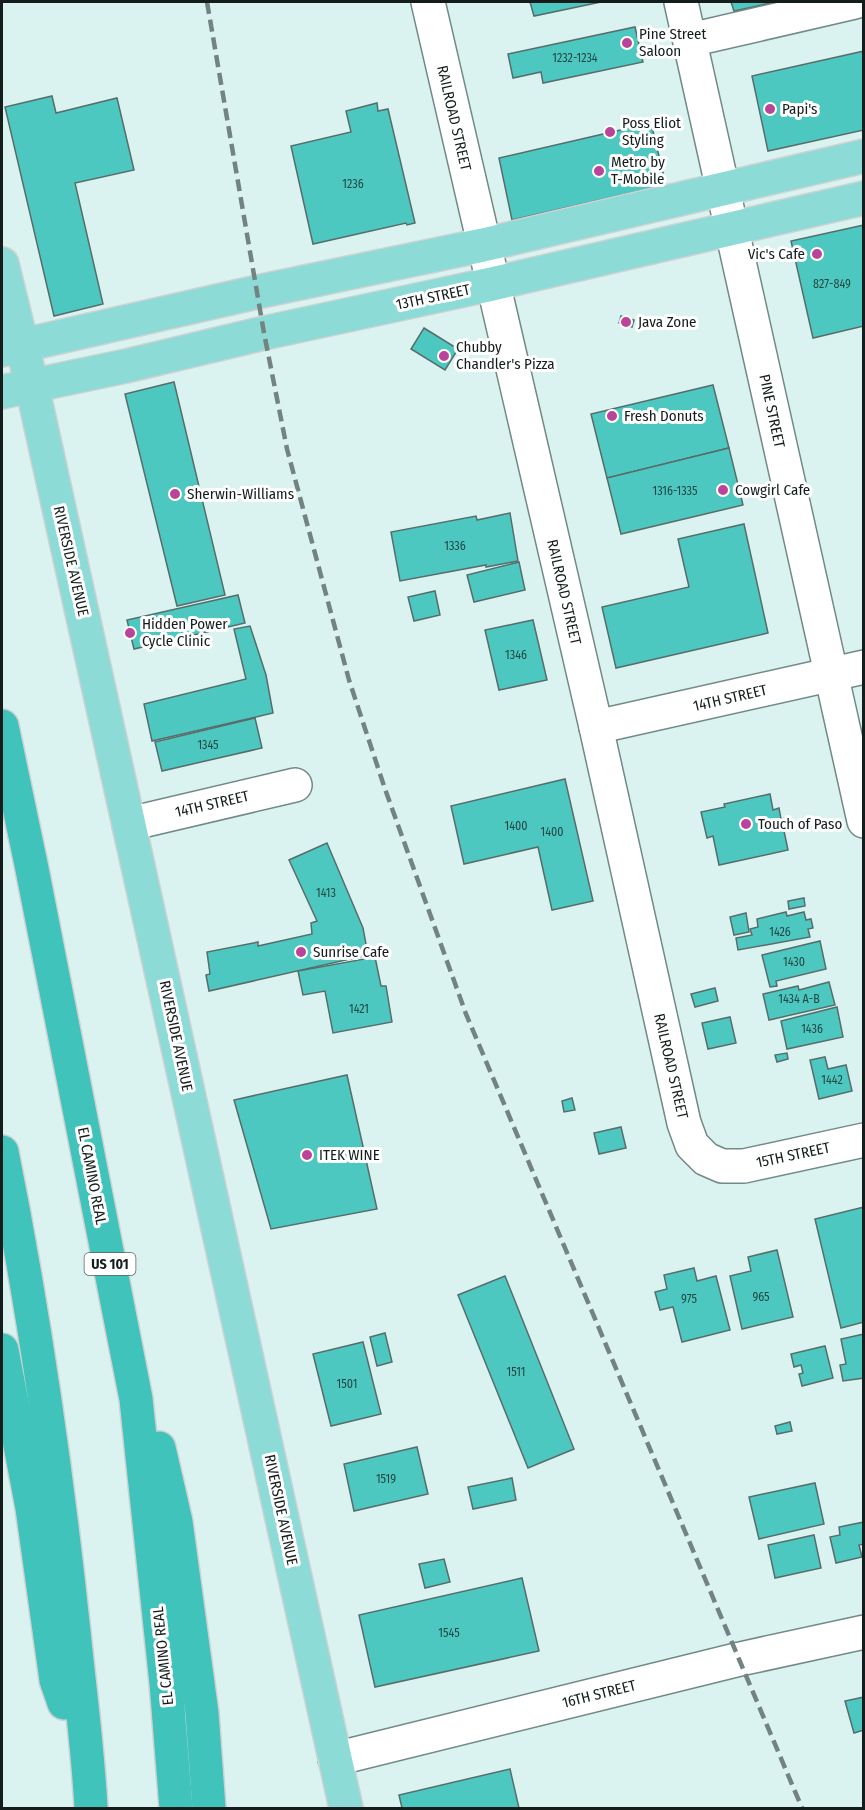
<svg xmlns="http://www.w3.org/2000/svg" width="865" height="1810" viewBox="0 0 865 1810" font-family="'Fira Sans Condensed',sans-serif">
<rect width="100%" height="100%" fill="#daf3f1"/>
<g fill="#4dc8c0" stroke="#576d6b" stroke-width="1.5">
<polygon points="530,2 601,2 534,16"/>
<polygon points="731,2 775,2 734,11"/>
<polygon points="635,27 643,62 543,83 541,72 513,78 508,54"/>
<polygon points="864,51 864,130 768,151 752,76"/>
<polygon points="52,96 56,113 117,98 134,170 75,183 103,304 54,316 5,107"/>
<polygon points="377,103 378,111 388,109 415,223 407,225 406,223 313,244 291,146 351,132 346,111"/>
<polygon points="651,123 666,185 512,220 499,158"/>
<polygon points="864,225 864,326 813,338 791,241"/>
<polygon points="621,316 634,320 632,327 619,323"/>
<polygon points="424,328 458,349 445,370 411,349"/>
<polygon points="174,382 225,595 177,606 125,394"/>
<polygon points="713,385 729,448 607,478 591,414"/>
<polygon points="729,448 743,505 621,534 607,478"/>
<polygon points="510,513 518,561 486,567 486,565 400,581 391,532 476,516 477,520"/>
<polygon points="744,524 768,633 616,668 602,607 689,587 678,539"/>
<polygon points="519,562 525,590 474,602 467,575"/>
<polygon points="435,591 440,615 414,621 408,597"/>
<polygon points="238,595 245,623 134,649 127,620"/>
<polygon points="533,620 547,680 499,690 485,630"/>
<polygon points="250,626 266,675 273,713 152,741 144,704 246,679 234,629"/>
<polygon points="255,718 262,748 162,771 155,742"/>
<polygon points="565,779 593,901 552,910 538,847 464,864 451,806"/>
<polygon points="770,794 773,810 779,808 781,819 787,818 790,830 784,831 788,850 719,865 713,836 707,838 701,812 725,807 724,804"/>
<polygon points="327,843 363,928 368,955 209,991 206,975 210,974 207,952 258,942 258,946 312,934 311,923 317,921 289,860"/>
<polygon points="804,898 805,906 789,909 788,901"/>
<polygon points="786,912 787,916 804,912 806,920 811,919 813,928 808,929 810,937 738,950 736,938 752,935 750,929 758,927 757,919"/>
<polygon points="746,913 749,932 734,935 730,917"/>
<polygon points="820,941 826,969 776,981 777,986 770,987 762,955"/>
<polygon points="375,957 381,986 386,986 392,1022 333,1033 325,991 303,995 298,971"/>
<polygon points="829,982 835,1005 769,1020 763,994 798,986 799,990"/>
<polygon points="715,988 718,1001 695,1007 691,994"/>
<polygon points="837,1007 843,1037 787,1049 781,1021"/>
<polygon points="730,1017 736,1043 708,1049 702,1023"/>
<polygon points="787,1053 788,1059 777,1062 775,1055"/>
<polygon points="825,1057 828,1069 846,1065 852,1091 819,1099 810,1060"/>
<polygon points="347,1075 377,1209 271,1229 234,1100"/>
<polygon points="572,1098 575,1110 564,1112 562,1101"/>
<polygon points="621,1127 626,1148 599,1154 594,1133"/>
<polygon points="864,1207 864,1322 841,1328 815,1219"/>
<polygon points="777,1250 793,1317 742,1329 730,1276 751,1271 748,1257"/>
<polygon points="694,1268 697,1281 716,1276 730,1330 682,1342 673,1307 660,1310 655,1292 667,1289 664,1275"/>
<polygon points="505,1276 574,1449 528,1468 458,1295"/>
<polygon points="385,1333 392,1362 377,1366 370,1337"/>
<polygon points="864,1334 864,1378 843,1381 840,1365 846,1364 841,1339"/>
<polygon points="363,1342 381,1414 331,1426 313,1354"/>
<polygon points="825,1346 833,1378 802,1386 799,1374 803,1373 801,1365 794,1367 791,1354"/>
<polygon points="790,1422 792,1431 777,1434 775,1426"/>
<polygon points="417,1447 428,1494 354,1511 344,1464"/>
<polygon points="512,1478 516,1500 473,1509 468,1487"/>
<polygon points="815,1483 824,1524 759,1539 749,1497"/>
<polygon points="864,1522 864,1544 859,1545 862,1557 836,1563 830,1537 840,1535 839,1527"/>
<polygon points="814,1535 821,1568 775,1578 768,1545"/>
<polygon points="444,1559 450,1582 425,1588 419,1564"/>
<polygon points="522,1578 539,1651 375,1687 359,1615"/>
<polygon points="864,1697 864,1730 854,1733 845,1701"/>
<polygon points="510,1769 519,1808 402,1808 399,1795"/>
</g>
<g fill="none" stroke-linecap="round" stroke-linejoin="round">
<defs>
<g id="minor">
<polyline points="428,2 596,727 684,1123 692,1145 706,1159 722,1166 744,1166 864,1140"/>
<polyline points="681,2 864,821"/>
<polyline points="690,40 855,2"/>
<polyline points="596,727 864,667"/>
<polyline points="129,824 295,785"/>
<polyline points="335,1759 740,1659 864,1632"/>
</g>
<g id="major">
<polyline points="2,264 32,386 346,1808"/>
<polyline points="2,350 257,292 483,245 864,156"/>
<polyline points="2,392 126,366 264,333 492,284 864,198"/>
</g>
<g id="highway">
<polyline points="2,726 32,869 136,1399 166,1683 176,1808"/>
<path d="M2,1152C34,1311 57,1471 74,1632C80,1691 88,1750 91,1808"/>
<polyline points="2,1350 32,1508 56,1680 64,1703"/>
<polyline points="159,1448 176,1522 202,1713 209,1808"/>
</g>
</defs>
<use href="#minor" stroke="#728987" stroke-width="36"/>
<use href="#major" stroke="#d0d2d2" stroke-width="36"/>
<use href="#highway" stroke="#d0d2d2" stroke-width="36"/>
<use href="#minor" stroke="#fff" stroke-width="33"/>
<use href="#major" stroke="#8cdbd6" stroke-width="33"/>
<use href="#highway" stroke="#3fc3bb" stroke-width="33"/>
<polyline stroke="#728381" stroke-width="4.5" stroke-dasharray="12 6" stroke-linecap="butt" points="207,2 264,333 287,449 349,680 385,789 466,1014 802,1808"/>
</g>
<g fill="#ba449b" stroke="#fff" stroke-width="2">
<circle cx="627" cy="43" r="6"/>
<circle cx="770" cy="109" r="6"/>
<circle cx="610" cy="132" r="6"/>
<circle cx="599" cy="171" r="6"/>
<circle cx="817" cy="254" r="6"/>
<circle cx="626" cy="322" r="6"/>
<circle cx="444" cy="356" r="6"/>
<circle cx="612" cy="416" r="6"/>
<circle cx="723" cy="490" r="6"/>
<circle cx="175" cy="494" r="6"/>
<circle cx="130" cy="633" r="6"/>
<circle cx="746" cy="824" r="6"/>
<circle cx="301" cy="952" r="6"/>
<circle cx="307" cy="1155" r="6"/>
</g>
<g text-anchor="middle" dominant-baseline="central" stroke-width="6" stroke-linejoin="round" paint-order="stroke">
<g font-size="12" fill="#224845">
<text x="575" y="58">1232-1234</text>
<text x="353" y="184">1236</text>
<text x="832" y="284">827-849</text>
<text x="675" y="491">1316-1335</text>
<text x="455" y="546">1336</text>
<text x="516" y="655">1346</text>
<text x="208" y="745">1345</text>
<text x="516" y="826">1400</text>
<text x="552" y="832">1400</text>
<text x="326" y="893">1413</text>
<text x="780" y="932">1426</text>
<text x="794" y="962">1430</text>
<text x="799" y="999">1434 A-B</text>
<text x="359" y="1009">1421</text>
<text x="812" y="1029">1436</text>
<text x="832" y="1080">1442</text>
<text x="761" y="1297">965</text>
<text x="689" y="1299">975</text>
<text x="516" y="1372">1511</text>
<text x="347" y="1384">1501</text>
<text x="386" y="1479">1519</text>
<text x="449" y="1633">1545</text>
</g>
<rect fill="#fff" stroke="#5a6160" stroke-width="1.5" x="84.5" y="1253" width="51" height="22" rx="4.5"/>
<g font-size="14" font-weight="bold" fill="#141d1c">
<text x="110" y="1264">US 101</text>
</g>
<g font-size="15" fill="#141d1c" stroke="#fff" text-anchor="start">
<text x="639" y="34">Pine Street<tspan x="639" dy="17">Saloon</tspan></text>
<text x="782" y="109">Papi's</text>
<text x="622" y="123">Poss Eliot<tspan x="622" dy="17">Styling</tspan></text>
<text x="611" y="162">Metro by<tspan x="611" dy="17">T-Mobile</tspan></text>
<text x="805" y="254" text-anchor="end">Vic's Cafe</text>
<text x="638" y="322">Java Zone</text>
<text x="456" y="347">Chubby<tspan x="456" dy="17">Chandler's Pizza</tspan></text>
<text x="624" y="416">Fresh Donuts</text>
<text x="735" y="490">Cowgirl Cafe</text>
<text x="187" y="494">Sherwin-Williams</text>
<text x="142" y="624">Hidden Power<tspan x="142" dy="17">Cycle Clinic</tspan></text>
<text x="758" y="824">Touch of Paso</text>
<text x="313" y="952">Sunrise Cafe</text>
<text x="319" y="1155">ITEK WINE</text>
</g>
<g font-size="15" fill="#141d1c" stroke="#fff">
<text transform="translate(454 118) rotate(77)">RAILROAD STREET</text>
<text transform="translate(433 297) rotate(-12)">13TH STREET</text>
<text transform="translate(772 411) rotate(78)">PINE STREET</text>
<text transform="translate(71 561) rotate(77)">RIVERSIDE AVENUE</text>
<text transform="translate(564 592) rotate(77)">RAILROAD STREET</text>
<text transform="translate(730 698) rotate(-13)">14TH STREET</text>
<text transform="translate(212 804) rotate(-13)">14TH STREET</text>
<text transform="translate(176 1036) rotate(78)">RIVERSIDE AVENUE</text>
<text transform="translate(671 1066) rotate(77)">RAILROAD STREET</text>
<text transform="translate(793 1155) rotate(-12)">15TH STREET</text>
<text transform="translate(92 1176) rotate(79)">EL CAMINO REAL</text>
<text transform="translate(281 1510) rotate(78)">RIVERSIDE AVENUE</text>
<text transform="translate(163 1656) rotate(-96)">EL CAMINO REAL</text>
<text transform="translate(599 1694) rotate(-14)">16TH STREET</text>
</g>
</g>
<rect width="865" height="1810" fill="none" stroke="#141d1c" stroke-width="6"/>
</svg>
